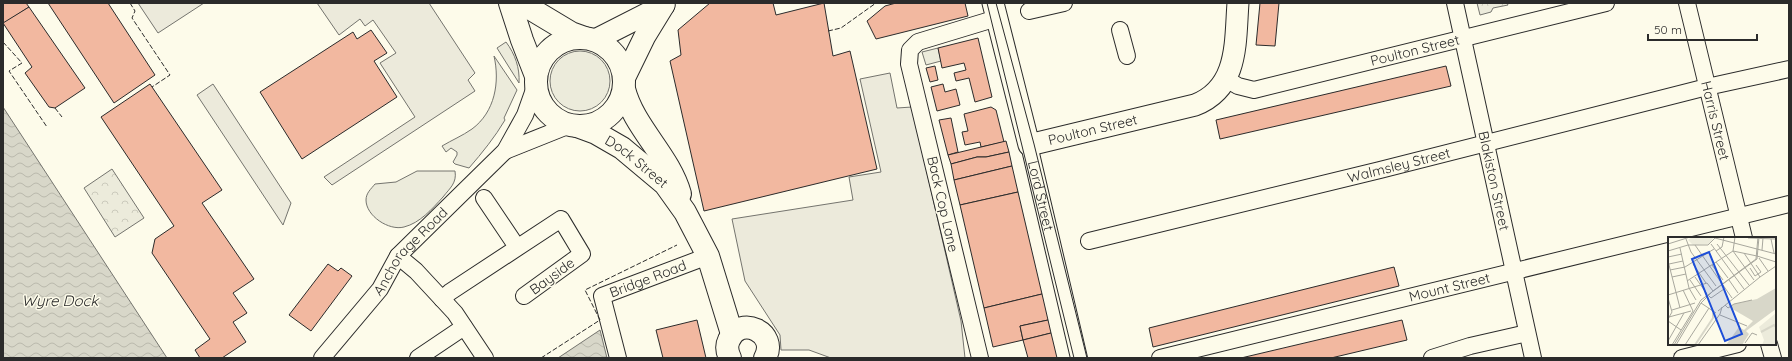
<svg xmlns="http://www.w3.org/2000/svg" width="1792" height="361" viewBox="0 0 1792 361" font-family="Quicksand,sans-serif">
<defs>
<pattern id="forest-crowns" width="20" height="18" patternUnits="userSpaceOnUse"><rect width="20" height="18" fill="#ecebdb"/><path d="M2 6a3 3 0 1 1 6 0M12 15a3 3 0 1 1 6 0" fill="none" stroke="#cbcabc"/></pattern>
<pattern id="water-waves" width="16" height="10" patternUnits="userSpaceOnUse"><rect width="16" height="10" fill="#d8d7c9"/><path d="M0 5q4-4 8 0t8 0" fill="none" stroke="#bab9ad"/></pattern>
</defs>
<rect width="100%" height="100%" fill="#fdfbea"/>
<g fill="#ecebdb" stroke="#74746e">
<path d="M506,42C515,54 520,68 519,83L497,48Z"/>
<polygon points="938,48 941,61 926,65 922,52"/>
<circle cx="580" cy="81" r="30"/>
<path d="M494,56L517,90L504,118L505,120C495,137 482,153 469,168L455,164L453,162L457,155V152L451,148L446,152L442,146C452,140 462,136 472,129C495,112 500,82 494,56Z"/>
<path d="M417,171H455C457,183 450,188 443,197C432,209 420,223 404,227C389,231 366,216 366,200C366,193 371,189 375,184L396,182Z"/>
</g>
<g fill="url(#forest-crowns)" stroke="#74746e">
<polygon points="1477,3 1507,3 1508,5 1493,8 1491,12 1480,15"/>
<polygon points="112,169 144,218 115,237 84,188"/>
</g>
<g fill="#eceadb" stroke="#74746e">
<polygon points="138,3 204,3 158,33"/>
<polygon points="317,3 429,3 475,73 468,80 475,91 332,185 324,177 415,117 380,63 396,53 373,20 365,26 360,19 339,35"/>
<polygon points="890,73 897,108 912,107 961,321 965,358 831,358 809,350 781,350 780,335 745,281 732,219 853,200 849,177 881,172 860,79"/>
<polygon points="213,84 291,203 283,225 197,95"/>
</g>
<g fill="url(#water-waves)" stroke="#74746e">
<polygon points="3,107 167,358 3,358"/>
<polygon points="600,330 607,358 558,358"/>
</g>
<g fill="#f2b8a0" stroke="#2b2b2b">
<polygon points="3,3 26,3 29,7 3,24"/>
<polygon points="48,3 108,3 155,75 114,103"/>
<polygon points="710,3 773,3 776,15 824,3 833,56 850,51 877,169 704,211 670,61 681,55 678,30"/>
<polygon points="896,3 965,3 968,16 876,39 867,21 885,6"/>
<polygon points="1260,3 1279,3 1275,46 1256,45"/>
<polygon points="29,7 85,88 55,108 49,107 25,73 32,67 3,23"/>
<polygon points="371,30 387,53 374,61 397,97 302,159 260,92 353,32 357,39"/>
<polygon points="978,38 992,97 975,102 969,78 956,81 954,73 966,70 964,63 942,68 938,48"/>
<polygon points="935,66 938,80 930,82 926,68"/>
<polygon points="1446,66 1451,86 1220,139 1216,120"/>
<polygon points="150,84 222,190 202,203 254,279 233,293 247,313 233,322 246,342 222,358 200,358 195,350 210,339 152,253 155,239 174,226 101,117"/>
<polygon points="943,84 945,92 956,89 960,105 937,111 931,87"/>
<polygon points="991,107 996,110 1004,142 981,147 980,142 965,145 962,132 968,131 964,114"/>
<polygon points="951,118 958,152 948,155 939,120"/>
<polygon points="1006,141 1009,152 986,157 977,157 951,164 948,155"/>
<polygon points="1009,152 1012,166 954,180 951,164 977,157 986,157"/>
<polygon points="1012,166 1018,192 960,205 954,180"/>
<polygon points="1018,192 1042,294 984,308 960,205"/>
<polygon points="328,264 338,271 341,268 352,276 311,331 289,315"/>
<polygon points="1394,267 1399,286 1153,347 1149,328"/>
<polygon points="1042,294 1048,320 1020,326 1023,340 993,347 984,308"/>
<polygon points="697,320 706,358 663,358 656,330"/>
<polygon points="1048,320 1051,333 1023,340 1020,326"/>
<polygon points="1402,320 1407,340 1331,358 1241,358"/>
<polygon points="1051,333 1057,358 1028,358 1023,340"/>
</g>
<g fill="none" stroke-linecap="round" stroke-linejoin="round">
<defs>
<g id="minor">
<path id="s1" d="M1455,3L1533,358"/>
<path id="s2" d="M1687,3L1744,238"/>
<polyline points="1029,11 1064,3"/>
<polyline points="1120,30 1127,56"/>
<path id="s3" d="M1226,79L1238,86L1254,90L1606,3"/>
<path id="s4" d="M1029,145L1079,358"/>
<polyline points="505,151 570,125"/>
<polyline points="484,198 517,247"/>
<path id="s5" d="M1089,241L1380,170L1707,87L1789,69"/>
<polyline points="398,256 416,271 455,313 485,358"/>
<polyline points="442,299 450,292 561,219 582,254 524,296"/>
<polyline points="1769,344 1773,358"/>
<path id="s6" d="M322,358L380,289L398,256L505,151L525,115L536,84"/>
<polyline points="418,358 464,327"/>
<path id="s7" d="M618,358L602,296L708,256"/>
<polyline points="980,358 909,64 910,50 918,42 997,18"/>
<path id="s8" d="M1160,358L1789,204"/>
<polyline points="1432,358 1470,346 1527,333"/>
<polyline points="1682,358 1738,344"/>
</g>
<g id="major">
<path id="s9" d="M993,3L1029,145L1195,105C1239,88 1235,42 1238,3"/>
<polyline points="595,40 664,5"/>
<polyline points="624,79 645,36 664,5"/>
</g>
<g id="highway">
<polyline points="510,3 522,40 536,76"/>
<polyline points="521,3 571,33 585,38"/>
<circle cx="580" cy="82" r="44"/>
<path d="M624,89C634,128 669,155 680,194"/>
<path id="s10" d="M577,126L596,133L622,148L665,184L685,212L708,256L732,334"/>
<path d="M730,358C727,352 726,346 729,340C740,314 779,333 765,358"/>
</g>
</defs>
<use href="#minor" stroke="#2b2b2b" stroke-width="18"/>
<use href="#major" stroke="#2b2b2b" stroke-width="23"/>
<use href="#highway" stroke="#2b2b2b" stroke-width="24"/>
<use href="#minor" stroke="#fdfbea" stroke-width="16"/>
<use href="#major" stroke="#fdfbea" stroke-width="21"/>
<use href="#highway" stroke="#fdfbea" stroke-width="22"/>
<g stroke="#2b2b2b" stroke-width="1">
<polyline points="987,3 1074,358"/>
<polyline points="996,3 1034,144 1087,358"/>
</g>
<g stroke="#2b2b2b" stroke-width="1" stroke-dasharray="5 2" stroke-linecap="butt">
<polyline points="130,3 135,11 132,18 170,75 152,87"/>
<polyline points="828,31 841,28 876,3"/>
<polyline points="3,42 22,63 9,71 47,127"/>
<polyline points="55,108 62,117"/>
<polyline points="541,358 600,320 585,290 677,245"/>
</g>
</g>
<g text-anchor="middle" dominant-baseline="central" stroke-width="3" stroke-linejoin="round" paint-order="stroke">
<g font-size="14" fill="#2b2b2b" stroke="#fdfbea">
<text stroke="none"><textPath href="#s3" startOffset="196">Poulton Street</textPath></text>
<text stroke="none"><textPath href="#s2" startOffset="121">Harris Street</textPath></text>
<text stroke="none"><textPath href="#s9" startOffset="212">Poulton Street</textPath></text>
<text stroke="none"><textPath href="#s10" startOffset="70">Dock Street</textPath></text>
<text stroke="none"><textPath href="#s5" startOffset="319">Walmsley Street</textPath></text>
<text stroke="none"><textPath href="#s1" startOffset="182">Blakiston Street</textPath></text>
<text stroke="none"><textPath href="#s4" startOffset="52">Lord Street</textPath></text>
<text transform="translate(943 204) rotate(77)">Back Cop Lane</text>
<text stroke="none"><textPath href="#s6" startOffset="139">Anchorage Road</textPath></text>
<text transform="translate(552 276) rotate(-36)">Bayside</text>
<text stroke="none"><textPath href="#s7" startOffset="113">Bridge Road</textPath></text>
<text stroke="none"><textPath href="#s8" startOffset="298">Mount Street</textPath></text>
</g>
<g font-size="15" font-style="italic" fill="#2b2b2b" stroke="#fdfbea">
<text x="60" y="300">Wyre Dock</text>
</g>
</g>
<g transform="translate(1668 237)">
<rect width="108" height="108" fill="#fdfbea"/>
<path d="M24,0H46L41,7L25,8L20,3Z" fill="#ecebdb"/>
<path d="M108,76V108H94L96,103L91,90Z" fill="#ecebdb"/>
<path d="M108,51V72L78,94L81,97L74,108H58L71,90L76,93L85,84L61,70L66,67L89,62Z" fill="#d8d7c9"/>
<path fill="none" stroke="#d8d7c9" stroke-width="2" d="M93,95L106,88L108,90M27,108L45,81V76"/>
<path fill="none" stroke="#a9a89e" stroke-width="1" d="M47,1L108,17M80,1L108,2M18,2L23,15L48,49M103,2L106,16M0,7L22,0M43,7L76,52M49,7L81,48M27,8L64,61M12,11L21,51L28,63M94,13L95,1M0,14L20,8H40L47,1M48,14L54,10L56,0M65,14L86,43M65,14L89,19M76,16L92,40L108,29M89,19L108,25M0,20L14,17M91,21L100,34M0,24L12,71M48,25L60,41M1,27L15,24M25,27L38,46M44,28L55,43M17,30L46,12M82,31L87,39L93,35L88,28M2,33L17,30M4,40L18,37M27,40L39,57M22,43L33,59M61,43L70,56M19,44L65,14L67,0M15,53L25,74M45,54L88,22L90,0M0,58L39,46L45,54L33,66M40,58L43,61L56,52M0,61L4,75L0,82M33,66L48,76M57,68L60,71L66,67L84,63M4,73L27,66M50,74L92,40M52,78L79,89M1,80L23,74M0,84L13,93M0,104L16,76M77,106L84,96L89,98M4,108L25,74M6,108L33,63L89,22L91,0M8,108L33,66M17,108L41,71M30,108L52,77L54,70"/>
<path fill="#1d4ed8" fill-opacity="0.15" stroke="#1d4ed8" stroke-width="2" d="M41,15L74,97L57,104L24,22Z"/>
<rect width="108" height="108" fill="none" stroke="#2b2b2b" stroke-width="2"/>
</g>
<rect width="1792" height="361" fill="none" stroke="#2b2b2b" stroke-width="8"/>
<path d="M1648 34v6h109v-6" fill="none" stroke="#2b2b2b" stroke-width="2"/>
<text x="1654" y="34" font-size="12" fill="#2b2b2b" stroke="#fdfbea" stroke-width="3" paint-order="stroke">50 m</text>
</svg>
